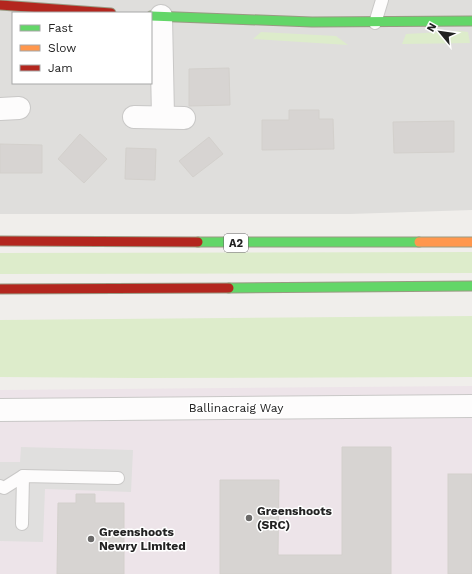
<svg xmlns="http://www.w3.org/2000/svg" width="472" height="574" viewBox="0 0 472 574" font-family="'Work Sans',sans-serif">
<rect width="100%" height="100%" fill="#f0eeeb"/>
<path fill="#dfdedc" fill-rule="evenodd" d="M0,0H472V210L350,214H0ZM13,13H151V83H13Z"/>
<polygon fill="#ede4e9" points="472,386 472,574 0,574 0,390"/>
<g fill="#ddeccb">
<polygon points="460,31 468,32 470,43 402,44 406,34"/>
<polygon points="261,32 336,36 348,45 253,39"/>
<polygon points="472,252 472,273 0,274 0,253"/>
<polygon points="472,316 472,377 138,378 0,377 0,320"/>
</g>
<polygon fill="#e0dfde" points="21,447 133,450 131,492 45,489 43,542 0,541 0,462 20,462"/>
<g fill="#d7d4d2" stroke="#d3d0cc">
<polygon points="229,68 230,105 189,106 189,69"/>
<polygon points="289,110 319,110 319,119 333,119 334,149 262,150 262,120 289,120"/>
<polygon points="454,121 454,152 394,153 393,122"/>
<polygon points="80,134 107,159 84,183 58,159"/>
<polygon points="209,137 223,154 193,177 179,161"/>
<polygon points="0,144 42,145 42,173 0,173"/>
<polygon points="126,148 156,149 155,180 125,179"/>
<polygon points="342,447 391,447 391,574 220,574 220,480 279,480 278,555 342,555"/>
<rect x="448" y="474" width="24" height="100"/>
<polygon points="76,494 95,494 95,503 124,503 124,574 57,574 58,503 76,503"/>
</g>
<g fill="none" stroke-linecap="round" stroke-linejoin="round">
<defs>
<g id="lane">
<polyline points="375,23 382,0"/>
<polyline points="0,486 4,488 23,476 118,478"/>
<polyline points="22,524 23,476"/>
</g>
<g id="street">
<polyline points="161,16 163,117"/>
<polyline points="0,109 19,108"/>
<polyline points="134,117 184,118"/>
<polyline points="0,410 472,406"/>
</g>
<g id="fast">
<polyline points="151,16 312,22 472,21"/>
<polyline points="198,242 419,242"/>
<polyline points="229,288 472,286"/>
</g>
<polyline id="slow" points="419,242 472,242"/>
<g id="jam">
<polyline points="0,5 111,13"/>
<polyline points="0,241 198,242"/>
<polyline points="0,289 229,288"/>
</g>
</defs>
<use href="#lane" stroke="#c9c8c7" stroke-width="14"/>
<use href="#street" stroke="#c9c8c7" stroke-width="24"/>
<use href="#fast" stroke="#999a82" stroke-width="11"/>
<use href="#slow" stroke="#999a82" stroke-width="11"/>
<use href="#jam" stroke="#999a82" stroke-width="11"/>
<use href="#lane" stroke="#fdfcfc" stroke-width="12"/>
<use href="#street" stroke="#fdfcfc" stroke-width="22"/>
<use href="#fast" stroke="#63d668" stroke-width="9"/>
<use href="#slow" stroke="#ff974d" stroke-width="9"/>
<use href="#jam" stroke="#b3261e" stroke-width="9"/>
</g>
<g fill="#6a6968" stroke="#fff" stroke-width="1.5">
<circle cx="249" cy="518" r="4"/>
<circle cx="91" cy="539" r="4"/>
</g>
<g text-anchor="middle" dominant-baseline="central" stroke-width="3" stroke-linejoin="round" paint-order="stroke">
<rect fill="#fff" stroke="#646464" stroke-width="1" x="224" y="234" width="24" height="18" rx="3"/>
<g font-size="11" font-weight="bold" fill="#222">
<text x="236" y="243">A2</text>
</g>
<g font-size="12" fill="#222" stroke="#fff">
<text x="236" y="408">Ballinacraig Way</text>
</g>
<g font-size="12" font-weight="bold" fill="#222" stroke="#fff" text-anchor="start">
<text x="257" y="511">Greenshoots<tspan x="257" dy="14">(SRC)</tspan></text>
<text x="99" y="532">Greenshoots<tspan x="99" dy="14">Newry Limited</tspan></text>
</g>
</g>
<rect x="12" y="12" width="140" height="72" fill="#ffffff" stroke="#a7a7a7"/>
<rect x="20" y="25" width="20" height="6" fill="#63d668" stroke="#a7a7a7"/>
<text x="48" y="32" font-size="12" fill="#222222">Fast</text>
<rect x="20" y="45" width="20" height="6" fill="#ff974d" stroke="#a7a7a7"/>
<text x="48" y="52" font-size="12" fill="#222222">Slow</text>
<rect x="20" y="65" width="20" height="6" fill="#b3261e" stroke="#a7a7a7"/>
<text x="48" y="72" font-size="12" fill="#222222">Jam</text>
<g transform="translate(440 32) rotate(299)" stroke="#ffffff" stroke-width="3" paint-order="stroke">
<path d="M0-3L7 15L0 10L-7 15Z" fill="#222222"/>
<text y="-6" font-size="11" font-weight="bold" text-anchor="middle" fill="#222222">N</text>
</g>
</svg>
